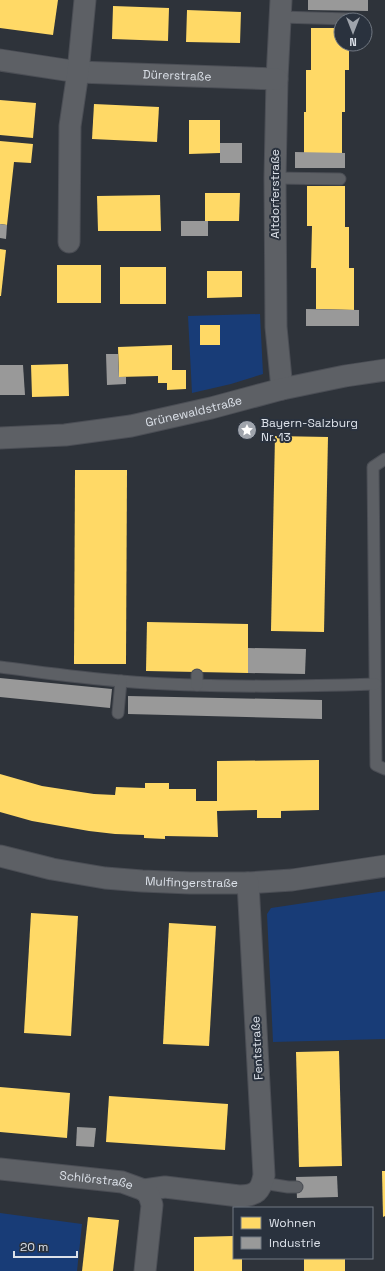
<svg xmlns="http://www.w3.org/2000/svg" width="385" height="1271" viewBox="0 0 385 1271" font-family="'Space Grotesk',sans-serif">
<rect width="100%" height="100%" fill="#2e333a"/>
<g fill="#183c77">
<polygon points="260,314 263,374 231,384 192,393 188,316"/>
<polygon points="385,891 385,1039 273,1042 267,914 271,908"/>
<polygon points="0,1213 82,1224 77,1271 0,1271"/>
</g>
<g fill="#ffd966">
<polygon points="0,0 58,0 53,35 0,28"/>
<polygon points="113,6 169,8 168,41 112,39"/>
<polygon points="187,10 241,12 240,43 186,42"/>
<polygon points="311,28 341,28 341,44 349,44 349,70 345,70 345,112 342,112 342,153 304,153 304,112 306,112 306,70 311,70"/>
<polygon points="0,100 36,103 33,138 0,135"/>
<polygon points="94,104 159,107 157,142 92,139"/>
<polygon points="189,120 220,120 220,153 189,154"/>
<polygon points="0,141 33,144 31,163 14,162 7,225 0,224"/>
<polygon points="307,186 345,186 345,227 349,227 349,268 354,268 354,310 316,309 316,268 311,268 312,226 307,226"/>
<polygon points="205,193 240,193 239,221 205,221"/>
<polygon points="160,195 161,231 98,231 97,196"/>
<polygon points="0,249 6,250 1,296 0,296"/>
<rect x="57" y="265" width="44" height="38"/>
<rect x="120" y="267" width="46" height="37"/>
<polygon points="207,271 242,271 242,297 207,298"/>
<rect x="200" y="325" width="20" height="20"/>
<polygon points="172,345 172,370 186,370 186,389 167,390 167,383 158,383 158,376 119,377 118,347"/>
<polygon points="68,364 69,396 32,397 31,365"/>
<polygon points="275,436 328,437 324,632 271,631"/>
<polygon points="75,470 127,470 126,664 74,664"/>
<polygon points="147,622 248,624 248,673 146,671"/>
<polygon points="319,760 319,810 281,811 281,818 257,818 257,810 217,811 218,837 165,836 165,839 144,838 144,835 115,834 89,831 32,821 0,812 0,774 42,786 94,794 115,795 116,787 145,788 145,783 169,783 169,789 196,789 196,801 217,801 217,761"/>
<polygon points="31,913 78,916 71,1036 24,1033"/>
<polygon points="169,923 216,926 209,1046 163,1044"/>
<polygon points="339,1051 342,1166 299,1167 296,1052"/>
<polygon points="0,1087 70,1093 67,1138 0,1132"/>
<polygon points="109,1096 228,1104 225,1150 106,1142"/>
<polygon points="382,1171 385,1171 385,1216 383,1217"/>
<polygon points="88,1217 119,1220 113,1271 82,1271"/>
<polygon points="234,1236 234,1258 242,1258 242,1271 194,1271 194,1237"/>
<rect x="304" y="1258" width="41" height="13"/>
</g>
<g fill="#999">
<polygon points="308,0 368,0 368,11 308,10"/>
<rect x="220" y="143" width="22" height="20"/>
<polygon points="295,152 345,153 345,168 295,168"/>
<rect x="181" y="221" width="27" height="15"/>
<polygon points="0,224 7,225 6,239 0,238"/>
<polygon points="306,309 359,310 359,326 306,326"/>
<polygon points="106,354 118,354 119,377 126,377 126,384 107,385"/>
<polygon points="0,365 23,365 25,395 0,395"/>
<polygon points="248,648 306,649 305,674 248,673"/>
<polygon points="0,678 112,689 110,708 0,697"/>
<polygon points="128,696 322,700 322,719 128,714"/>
<polygon points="77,1127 96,1128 94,1147 76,1146"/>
<polygon points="337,1176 338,1197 297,1198 296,1177"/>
</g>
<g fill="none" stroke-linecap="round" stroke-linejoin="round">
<defs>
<g id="service">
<polyline points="280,17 349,19"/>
<polyline points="275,178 340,179"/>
<polyline points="385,459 373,467 376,765 385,769"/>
<path d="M0,667C40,672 80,678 121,681C205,688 291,687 375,684"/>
<polyline points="197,685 197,675"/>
<polyline points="118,713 121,681"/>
<polyline points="263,1183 288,1187 297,1187"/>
</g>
<g id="minor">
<polyline points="281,0 277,79 275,178 276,327 282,389"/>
<path id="s1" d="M0,60L78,72L277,79"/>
<polyline points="69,242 70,126 78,72 85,0"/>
<path id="s2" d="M0,438L65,435L131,426L211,408L282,389L345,376L385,370"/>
<path id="s3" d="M0,856L52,869L105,878L142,881L190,883H248L292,880L385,866"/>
<path id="s4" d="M0,1169L122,1182L144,1190L165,1187L239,1196C256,1196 261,1191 264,1175L248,883"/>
<polyline points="144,1190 149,1195 152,1205 145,1271"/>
</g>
</defs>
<use href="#service" stroke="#4b4e55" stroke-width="13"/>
<use href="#minor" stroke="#4b4e55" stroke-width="23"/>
<use href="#service" stroke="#5d6065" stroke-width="11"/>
<use href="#minor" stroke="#5d6065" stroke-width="21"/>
</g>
<defs>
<symbol id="sight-disc" viewBox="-11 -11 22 22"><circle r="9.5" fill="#9fa4ac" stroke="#2a323e"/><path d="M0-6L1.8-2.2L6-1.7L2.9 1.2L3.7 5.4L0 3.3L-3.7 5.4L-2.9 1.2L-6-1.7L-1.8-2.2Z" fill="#fff"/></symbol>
</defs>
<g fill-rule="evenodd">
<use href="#sight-disc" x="236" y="419" width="22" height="22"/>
</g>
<g text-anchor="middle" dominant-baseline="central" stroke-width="4" stroke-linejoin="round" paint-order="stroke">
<g font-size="12" fill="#dce1e9" stroke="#2a323e">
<text stroke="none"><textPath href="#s1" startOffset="178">Dürerstraße</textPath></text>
<text transform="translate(275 194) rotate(-90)">Altdorferstraße</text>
<text stroke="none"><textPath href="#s2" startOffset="196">Grünewaldstraße</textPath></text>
<text stroke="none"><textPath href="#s3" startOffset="194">Mulfingerstraße</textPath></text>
<text transform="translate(257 1048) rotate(-93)">Fentstraße</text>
<text stroke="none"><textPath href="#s4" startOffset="97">Schlörstraße</textPath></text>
</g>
<g font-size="12" fill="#dce1e9" stroke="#2a323e" text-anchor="start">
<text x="261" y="423">Bayern-Salzburg<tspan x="261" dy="14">Nr. 13</tspan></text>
</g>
</g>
<rect x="233" y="1207" width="140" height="52" fill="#2a323e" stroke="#717882"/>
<rect x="241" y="1217" width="20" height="12" fill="#ffd966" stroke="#717882"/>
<text x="269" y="1227" font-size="12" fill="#dce1e9">Wohnen</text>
<rect x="241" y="1237" width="20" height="12" fill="#999999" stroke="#717882"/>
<text x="269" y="1247" font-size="12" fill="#dce1e9">Industrie</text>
<g transform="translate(353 32) rotate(180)"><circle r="19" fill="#2a323e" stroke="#717882"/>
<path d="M0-3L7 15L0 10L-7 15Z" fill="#9fa4ac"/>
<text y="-6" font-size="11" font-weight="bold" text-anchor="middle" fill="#dce1e9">N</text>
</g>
<path d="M14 1251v6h63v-6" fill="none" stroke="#dce1e9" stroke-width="2"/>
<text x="20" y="1251" font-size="12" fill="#dce1e9" stroke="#2a323e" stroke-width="3" paint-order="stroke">20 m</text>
</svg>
